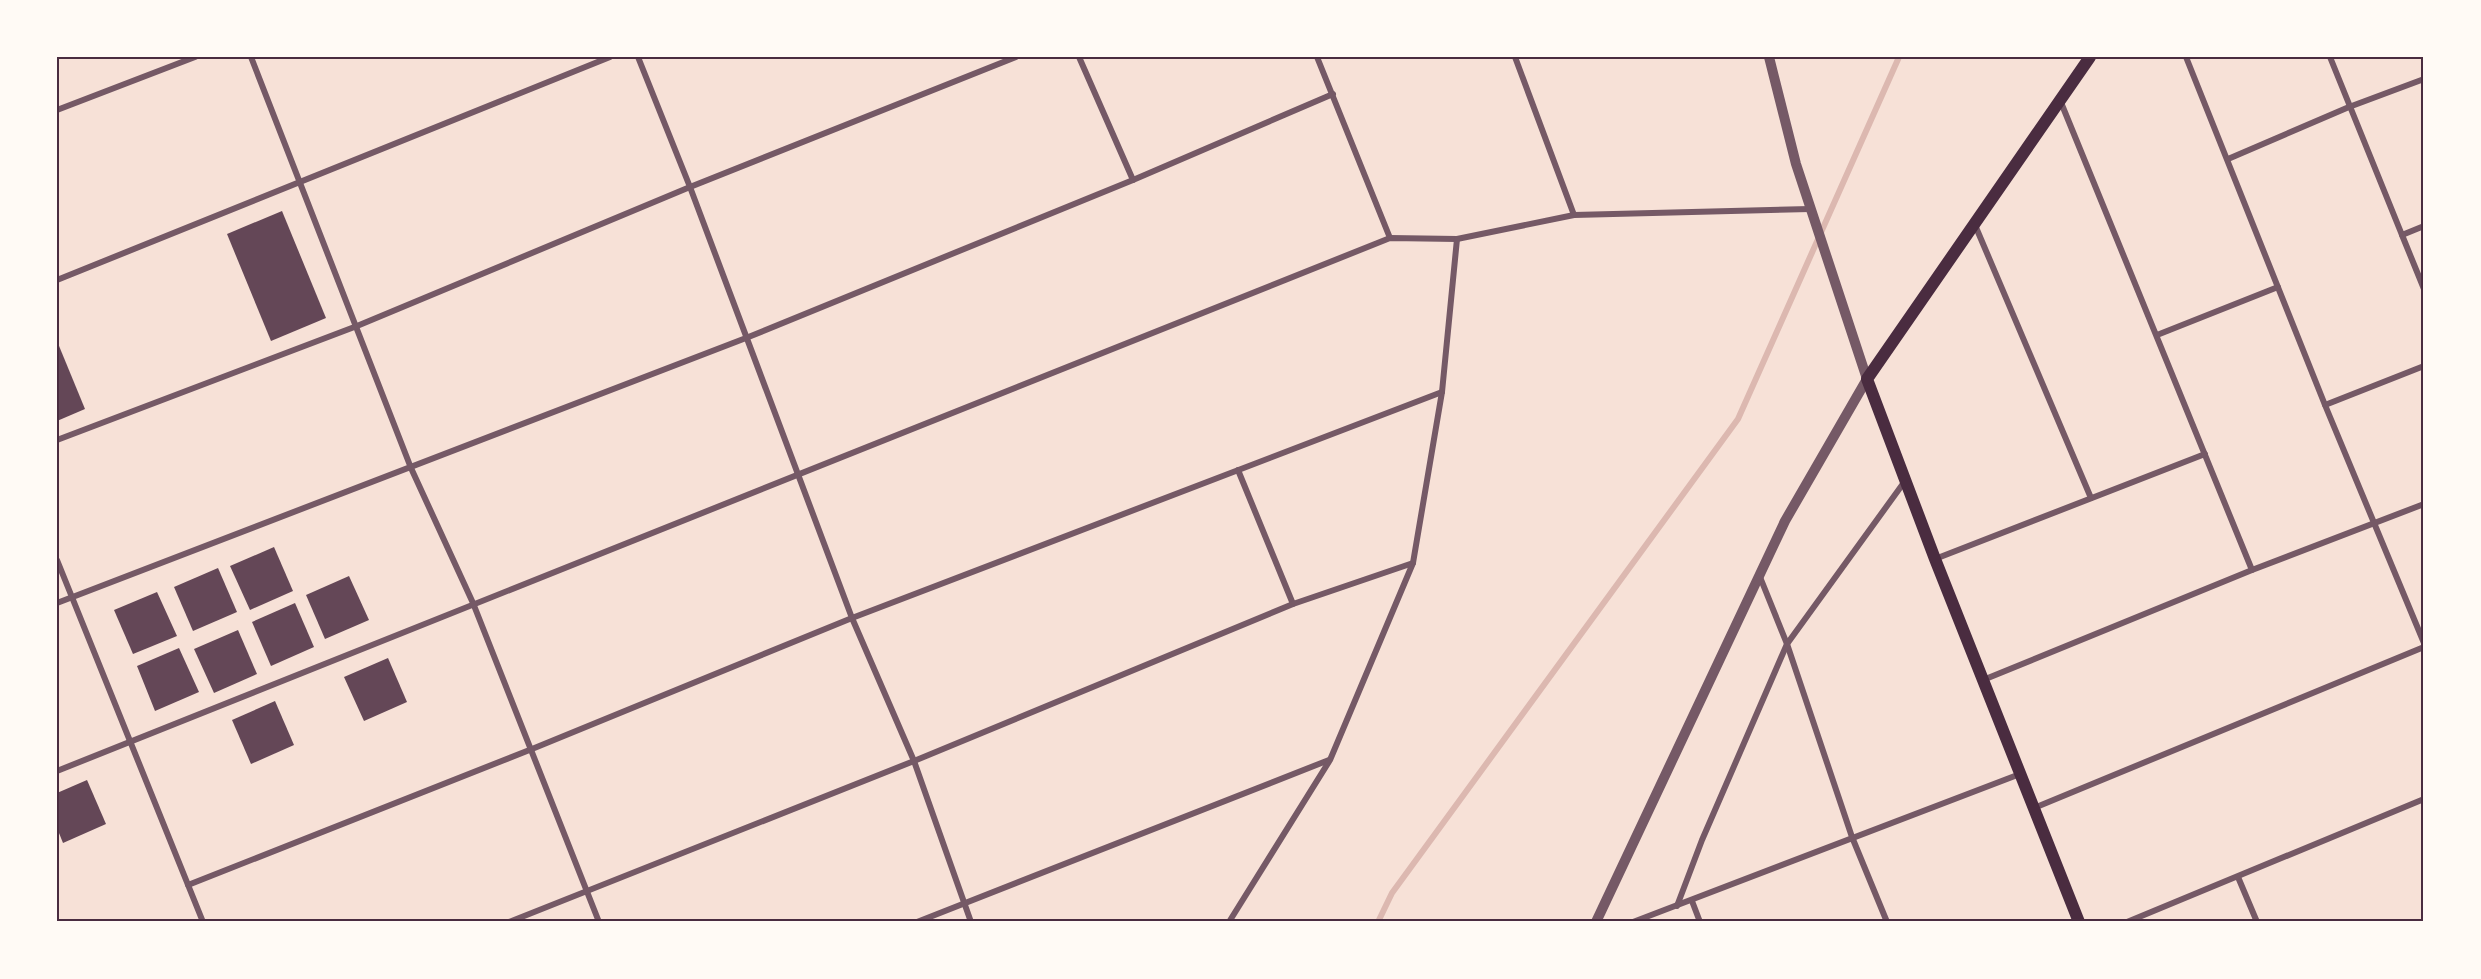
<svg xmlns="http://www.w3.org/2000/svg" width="2481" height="979" viewBox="0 0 2481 979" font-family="'Alegreya Sans',sans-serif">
<rect width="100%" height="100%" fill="#f7e1d7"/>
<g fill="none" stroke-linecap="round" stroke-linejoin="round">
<polyline stroke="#dcb8b0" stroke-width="6" points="1378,922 1392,893 1738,419 1899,57"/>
</g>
<g fill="#644757">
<polygon points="282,211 326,318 271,341 227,234"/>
<polygon points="57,341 85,409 57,421"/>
<polygon points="274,547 293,591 250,610 230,566"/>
<polygon points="218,568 237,612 193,631 174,587"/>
<polygon points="349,576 369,620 325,639 306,595"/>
<polygon points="157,592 177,636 133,654 114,610"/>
<polygon points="295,603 314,647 271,666 252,622"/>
<polygon points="238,630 257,674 214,693 194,649"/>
<polygon points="179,648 199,692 155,711 137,666"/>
<polygon points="388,658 407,702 364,721 344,677"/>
<polygon points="275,701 294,745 251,764 232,720"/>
<polygon points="87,780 106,824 63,843 57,828 57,793"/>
</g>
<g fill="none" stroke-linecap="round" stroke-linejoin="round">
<g stroke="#755966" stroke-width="6">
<polyline points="251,57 411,468 473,603 599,922"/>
<polyline points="638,57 690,187 852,618 914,761 971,922"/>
<polyline points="1079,57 1133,180"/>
<polyline points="1317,57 1390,238"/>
<polyline points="1515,57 1574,215"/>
<polyline points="2186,57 2325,405 2424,643"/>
<polyline points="2330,57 2402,235 2424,226"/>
<polyline points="2060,100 2252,570"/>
<polyline points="57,110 195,57"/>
<polyline points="2228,159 2349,107 2424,79"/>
<polyline points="1975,225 2091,498"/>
<polyline points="2402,235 2424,289"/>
<polyline points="57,280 610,57"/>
<polyline points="2157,335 2278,287"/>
<polyline points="2325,405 2424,366"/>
<polyline points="57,440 357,326 690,187 1016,57"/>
<polyline points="1238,470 1293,604"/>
<polyline points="1935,559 2205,454"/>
<polyline points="57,560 203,922"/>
<polyline points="1760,577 1787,644 1852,837 1887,922"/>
<polyline points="57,603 746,338 1133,180 1333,94"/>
<polyline points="1983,680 2252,570 2424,504"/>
<polyline points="57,771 1390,238 1457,239 1574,215 1810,209"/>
<polyline points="2034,808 2424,647"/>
<polyline points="2238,877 2257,922"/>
<polyline points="188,885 532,749 852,618 1442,392"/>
<polyline points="1692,901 1700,922"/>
<polyline points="1677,906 1702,840 1787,644 1905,481"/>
<polyline points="509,922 914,761 1293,604 1413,563"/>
<polyline points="917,922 1329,760"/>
<polyline points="1229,922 1330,760 1413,563 1442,392 1457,239"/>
<polyline points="1633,922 2020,774"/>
<polyline points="2127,922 2424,799"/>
</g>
<polyline stroke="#755966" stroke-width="10" points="1596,922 1785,521 1867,379 1796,164 1769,57"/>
<polyline stroke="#4a2c40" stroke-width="12" points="2079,922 1935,559 1867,379 2090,57"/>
</g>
<rect width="2481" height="979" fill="none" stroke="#fffaf5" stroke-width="117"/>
<rect x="58" y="58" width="2364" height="862" fill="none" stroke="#4a2c40" stroke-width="2"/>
</svg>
